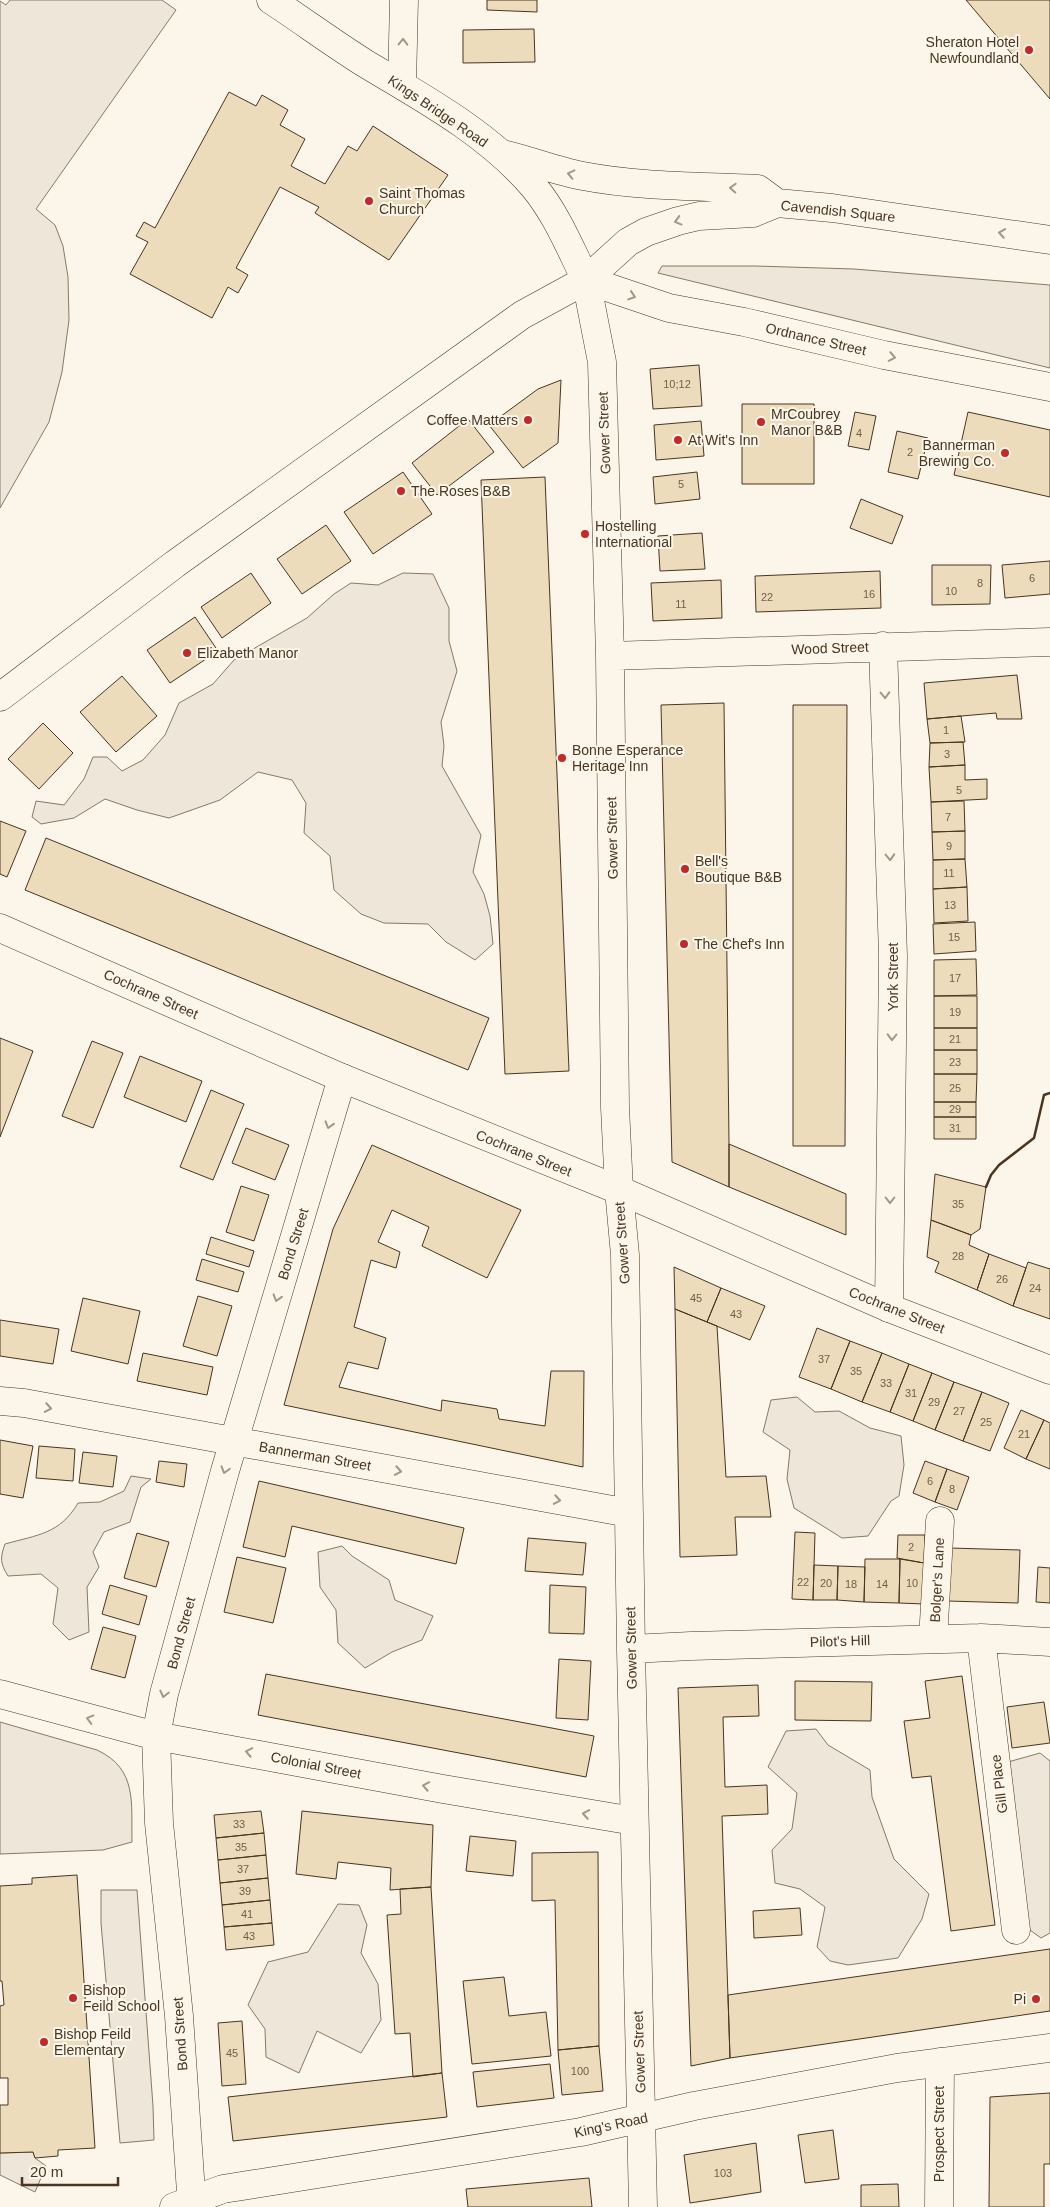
<svg xmlns="http://www.w3.org/2000/svg" width="1050" height="2207" font-family="Arial,sans-serif">
  <style>
    .green { fill: #ede6d9; stroke: #887966 }
    .building { fill: #ecdcbc; stroke: #4a3520 }
    .lines { fill: none; stroke-linecap: round; stroke-linejoin: round }
    .street-casing { stroke: #4a3520; stroke-width: 29 }
    .secondary-casing { stroke: #4a3520; stroke-width: 29 }
    .street { stroke: #fbf6e9; stroke-width: 28 }
    .secondary { stroke: #fbf6e9; stroke-width: 28 }
    .wall { stroke: #4a3520; stroke-width: 2.5 }
    .oneway { stroke: #a29684 }
    .poi-dot { fill: #c62828; stroke: #fbf6e9; stroke-width: 2 }
    .labels { text-anchor: middle; stroke-width: 4; stroke-linejoin: round; paint-order: stroke }
    .number-label { font-size: 11px; fill: #725f47 }
    .poi-label { font-size: 14px; fill: #4a3520; stroke: #fbf6e9; text-anchor: start }
    .street-label { font-size: 14px; fill: #4a3520; stroke: #fbf6e9 }
  </style>
  <rect width="100%" height="100%" fill="#fbf6e9"/>
  <path class="green" d="M10,0H162L176,10L36,209L55,225L63,246L68,277L69,320L62,372L49,422L0,508V1L6,5Z
    M662,266H755L854,269L1050,285V368L658,273Z
    M403,573L433,574L449,608V641L457,671L441,722L444,746L442,766L481,835L473,872L484,894L490,916L493,944L475,960L446,942L428,924L384,923L361,914L334,890L330,856L304,833L306,803L292,780L258,772L220,800L169,818L137,810L105,799L74,818L41,824L32,817L36,801L64,805L84,779L93,757H107L122,771L143,760L165,735L179,703L213,684L234,660L307,618L334,594L351,583L378,585Z
    M797,1397L815,1412L839,1411L870,1428L901,1436L904,1465L899,1496L891,1501L868,1536L842,1538L794,1508L787,1479L790,1450L763,1432L771,1400Z
    M131,1476L151,1479L141,1487L130,1522L104,1532L93,1552L99,1567L87,1587L89,1632L69,1640L53,1624L58,1588L41,1574L8,1576C0,1563 0,1558 5,1544C37,1535 60,1534 78,1503L100,1502L124,1491Z
    M342,1546L352,1556L389,1580L395,1600L433,1616L422,1640L392,1652L365,1668L338,1643L336,1610L320,1587L318,1552Z
    M0,1722L97,1750C138,1769 131,1804 132,1842L103,1850L0,1854Z
    M816,1729L828,1745L870,1770L872,1797L894,1859L929,1894L922,1919L898,1958L848,1965L830,1961L817,1947L825,1907L800,1889L775,1883L772,1850L792,1829L797,1793L768,1767L786,1731Z
    M1040,1753L1050,1761V1933L1041,1938L1027,1928L1008,1762Z
    M101,1890H137L153,2106L154,2140L120,2143L101,1923Z
    M338,1904L359,1905L367,1925L361,1953L378,1984L381,2020L361,2053L317,2031L299,2073L266,2057L265,2029L248,2005L268,1962L308,1952Z
    M33,2152L35,2158L46,2166L35,2192L0,2175V2153Z"/>
  <path class="building" d="M487,0H537V12L487,10Z
    M966,0H1050V99Z
    M534,29L535,62L463,63V30Z
    M229,92L256,106L262,95L288,110L280,125L305,139L291,166L325,184L348,146L357,151L373,126L448,175L389,260L315,213L319,207L280,187L236,268L248,275L238,293L228,287L212,318L130,274L148,242L136,236L144,222L155,228Z
    M699,365L702,406L653,409L650,369Z
    M561,380L558,443L523,468L489,425L538,389Z
    M742,404H814V484H742Z
    M855,412L876,416L869,450L848,446Z
    M968,412L1050,430V497L954,475Z
    M468,419L494,452L437,495L412,463Z
    M701,421L704,456L656,460L654,425Z
    M897,431L928,438L918,479L888,472Z
    M403,472L432,514L373,554L344,512Z
    M697,472L700,499L655,504L653,477Z
    M545,477L569,1071L505,1074L481,480Z
    M861,499L903,516L892,544L850,528Z
    M326,525L351,561L302,594L277,559Z
    M702,533L705,569L660,571L658,536Z
    M1050,561V594L1005,598L1002,565Z
    M932,565H991L990,604L932,605Z
    M880,571L881,608L756,612L755,576Z
    M251,573L271,603L222,638L201,607Z
    M721,580L722,618L653,621L651,583Z
    M195,617L218,651L170,683L147,650Z
    M1017,675L1022,719H997L996,713L927,719L924,683Z
    M122,676L157,716L116,752L80,712Z
    M724,703L729,1144V1187L672,1162L661,705Z
    M793,705H847L845,1146H793Z
    M961,716L965,742L930,743L927,719Z
    M43,723L73,753L39,789L8,759Z
    M963,742L965,765L929,767L930,743Z
    M965,765V780L987,779V799L931,802L929,767Z
    M964,801L965,831L932,832L931,802Z
    M0,821L26,831L7,877L0,874Z
    M965,831V859L933,860L932,832Z
    M46,838L489,1018L468,1070L25,890Z
    M965,859L967,887L933,889V860Z
    M967,887L968,921L934,923L933,889Z
    M975,922L976,951L934,954L933,924Z
    M976,959L977,995L934,996V960Z
    M934,996H977V1028H934Z
    M934,1028H977V1050H934Z
    M0,1038L33,1051L0,1137Z
    M92,1041L123,1053L93,1128L62,1116Z
    M934,1050H977V1074H934Z
    M140,1056L202,1081L186,1122L124,1097Z
    M934,1074H977L976,1102H934Z
    M211,1090L244,1104L213,1180L180,1167Z
    M934,1102H976V1117H934Z
    M934,1117H976V1139H934Z
    M246,1128L289,1145L275,1180L232,1163Z
    M729,1144L846,1194V1235L729,1187Z
    M372,1145L521,1210L487,1278L422,1246L429,1227L392,1210L378,1242L400,1252L396,1268L371,1260L354,1327L386,1338L378,1369L348,1362L339,1387L441,1411L442,1400L497,1409L499,1419L545,1426L551,1371H584L583,1467L284,1405L333,1229Z
    M935,1174L986,1187L980,1229L971,1235L931,1220Z
    M241,1186L269,1195L254,1241L226,1232Z
    M931,1220L971,1235L969,1245L989,1254L977,1290L935,1272L939,1262L927,1257Z
    M211,1237L254,1251L249,1267L206,1254Z
    M989,1254L1026,1268L1013,1306L977,1290Z
    M202,1259L244,1272L238,1292L196,1280Z
    M1028,1262L1050,1269V1319L1013,1306Z
    M674,1267L721,1288L707,1322L675,1309Z
    M721,1288L765,1306L750,1340L707,1322Z
    M198,1296L232,1306L217,1356L183,1346Z
    M83,1298L140,1311L128,1364L71,1351Z
    M675,1309L717,1326L726,1477L766,1476L771,1517H735L737,1555L680,1557Z
    M0,1320L59,1329L53,1364L0,1356Z
    M817,1328L850,1341L831,1389L799,1377Z
    M850,1341L882,1353L862,1402L831,1389Z
    M143,1353L213,1367L207,1395L137,1381Z
    M882,1353L909,1364L890,1412L862,1402Z
    M909,1364L932,1373L913,1421L890,1412Z
    M932,1373L954,1382L935,1430L913,1421Z
    M954,1382L982,1392L963,1441L935,1430Z
    M982,1392L1009,1403L990,1451L963,1441Z
    M1021,1410L1044,1420L1026,1459L1004,1448Z
    M1044,1420L1050,1423V1469L1026,1459Z
    M0,1440L33,1446L23,1498L0,1494Z
    M39,1446L75,1449L73,1481L36,1478Z
    M83,1452L117,1456L113,1487L79,1483Z
    M159,1461L187,1464L184,1487L156,1482Z
    M925,1461L947,1469L935,1502L913,1493Z
    M947,1469L969,1477L957,1510L935,1502Z
    M259,1481L464,1528L456,1564L292,1526L285,1557L243,1547Z
    M795,1532L815,1533L813,1600L792,1599Z
    M137,1533L169,1542L156,1587L124,1578Z
    M898,1535H925L924,1563L897,1558Z
    M528,1538L586,1543L583,1575L525,1571Z
    M949,1548L1020,1550L1018,1603L947,1601Z
    M237,1557L286,1568L273,1623L224,1612Z
    M865,1559H900L899,1603L864,1602Z
    M900,1559L924,1563V1604L899,1603Z
    M814,1565L838,1566L837,1600H813Z
    M838,1566L865,1567L864,1602L837,1600Z
    M1038,1567L1050,1568V1603L1036,1602Z
    M110,1585L147,1596L139,1625L102,1614Z
    M550,1585L586,1587L584,1634L549,1633Z
    M103,1627L136,1636L125,1678L91,1669Z
    M559,1659L591,1661L588,1720L556,1718Z
    M266,1674L594,1736L586,1777L258,1715Z
    M962,1676L995,1925L951,1931L931,1776L912,1778L904,1721L930,1718L925,1681Z
    M795,1681L872,1682L871,1721L795,1720Z
    M758,1685L759,1716L723,1717L725,1787L767,1785L768,1814L722,1816L730,2058L691,2066L678,1688Z
    M1044,1702L1050,1743L1012,1748L1007,1707Z
    M261,1811L264,1833L216,1838L214,1815Z
    M302,1811L433,1825L431,1887L390,1890L391,1868L338,1862L336,1879L296,1874Z
    M264,1833L266,1855L218,1860L216,1838Z
    M470,1836L516,1841L513,1876L466,1871Z
    M598,1852L599,2046L558,2050L555,1900L532,1901V1853Z
    M266,1855L268,1878L220,1883L218,1860Z
    M77,1875L95,2148L58,2150V2156L35,2158L33,2152L0,2153V2105H8V2078H0V2006L4,2005L2,1981H0V1886L32,1884V1878Z
    M268,1878L270,1900L222,1905L220,1883Z
    M431,1887L442,2073L413,2077L410,2033L395,2034L387,1915L401,1914L400,1889Z
    M270,1900L272,1923L224,1927L222,1905Z
    M800,1908L802,1935L754,1938L753,1911Z
    M272,1923L274,1945L226,1950L224,1927Z
    M1050,1949V2011L730,2058L728,1995Z
    M504,1977L509,2016L546,2012L551,2056L472,2064L463,1981Z
    M242,2021L246,2084L222,2086L218,2023Z
    M599,2046L603,2091L562,2095L558,2050Z
    M550,2064L554,2098L477,2107L473,2072Z
    M442,2073L447,2117L233,2141L228,2097Z
    M1050,2093V2164H1044V2207H989L990,2097Z
    M833,2130L839,2179L805,2183L798,2135Z
    M756,2143L761,2192L690,2203L684,2155Z
    M589,2178L592,2207H468L466,2189Z
    M898,2184L899,2207H861V2185Z"/>
  <g class="lines">
    <g class="street-casing">
      <path id="street" d="M402,84L404,0
        M586,280L602,362L610,656L615,1107L619,1190L625,1255L631,1649L643,2207
        M883,646L893,956L889,1308
        M610,656L1050,642
        M0,1401L24,1403L629,1513
        M981,1638L1016,1930
        M933,1639L940,1521
        M631,1649L691,1646L981,1638L1050,1642
        M0,1694L156,1736L443,1789L634,1821
        M174,2207L223,2189L581,2132L694,2106L897,2068L1050,2048
        M192,2207L179,2016L159,1823L156,1736L164,1694L225,1471L342,1078
        M939,2207L940,2062"/>
    </g>
    <g class="secondary-casing">
      <path id="secondary" d="M271,0C303,21 334,44 366,64C425,99 489,134 534,187C557,215 570,248 586,280
        M502,154C530,160 555,171 583,176C640,187 700,186 758,189L777,203
        M586,280L669,308L744,322L884,355L1050,387
        M0,697L175,564L522,315L586,280L628,242L646,232L678,221L699,216L753,213L777,203L832,208L1050,240
        M0,928L342,1078L619,1190L889,1308L1050,1370"/>
    </g>
    <use href="#street" class="street"/>
    <use href="#secondary" class="secondary"/>
    <path class="wall" d="M986,1187L991,1175L999,1165L1034,1138L1044,1095L1050,1093"/>
  </g>
  <defs><path id="oneway-chevron" d="M-2-3.5L2.5 0L-2 3.5" fill="none" stroke-width="1.6" stroke-linecap="round" stroke-linejoin="round" transform="scale(1.25)"/></defs>
  <g class="oneway">
    <use href="#oneway-chevron" transform="translate(403 42) rotate(-89)"/>
    <use href="#oneway-chevron" transform="translate(571 174) rotate(-167)"/>
    <use href="#oneway-chevron" transform="translate(733 188) rotate(-177)"/>
    <use href="#oneway-chevron" transform="translate(678 221) rotate(165)"/>
    <use href="#oneway-chevron" transform="translate(1002 233) rotate(-171)"/>
    <use href="#oneway-chevron" transform="translate(632 296) rotate(18)"/>
    <use href="#oneway-chevron" transform="translate(892 357) rotate(11)"/>
    <use href="#oneway-chevron" transform="translate(885 695) rotate(88)"/>
    <use href="#oneway-chevron" transform="translate(890 857) rotate(88)"/>
    <use href="#oneway-chevron" transform="translate(892 1037) rotate(91)"/>
    <use href="#oneway-chevron" transform="translate(329 1125) rotate(107)"/>
    <use href="#oneway-chevron" transform="translate(890 1200) rotate(90)"/>
    <use href="#oneway-chevron" transform="translate(277 1298) rotate(107)"/>
    <use href="#oneway-chevron" transform="translate(48 1408) rotate(10)"/>
    <use href="#oneway-chevron" transform="translate(225 1470) rotate(106)"/>
    <use href="#oneway-chevron" transform="translate(398 1471) rotate(10)"/>
    <use href="#oneway-chevron" transform="translate(557 1500) rotate(10)"/>
    <use href="#oneway-chevron" transform="translate(164 1694) rotate(103)"/>
    <use href="#oneway-chevron" transform="translate(90 1719) rotate(-165)"/>
    <use href="#oneway-chevron" transform="translate(249 1752) rotate(-169)"/>
    <use href="#oneway-chevron" transform="translate(426 1786) rotate(-169)"/>
    <use href="#oneway-chevron" transform="translate(586 1814) rotate(-170)"/>
  </g>
  <g class="poi-dot">
    <circle cx="1029" cy="50" r="5"/>
    <circle cx="369" cy="201" r="5"/>
    <circle cx="528" cy="420" r="5"/>
    <circle cx="761" cy="422" r="5"/>
    <circle cx="678" cy="440" r="5"/>
    <circle cx="1005" cy="453" r="5"/>
    <circle cx="401" cy="491" r="5"/>
    <circle cx="585" cy="534" r="5"/>
    <circle cx="187" cy="653" r="5"/>
    <circle cx="562" cy="758" r="5"/>
    <circle cx="685" cy="869" r="5"/>
    <circle cx="684" cy="944" r="5"/>
    <circle cx="73" cy="1998" r="5"/>
    <circle cx="1036" cy="1999" r="5"/>
    <circle cx="44" cy="2042" r="5"/>
  </g>
  <g class="labels">
    <g class="number-label">
      <text x="677" y="388">10;12</text>
      <text x="859" y="437">4</text>
      <text x="910" y="456">2</text>
      <text x="681" y="488">5</text>
      <text x="1032" y="582">6</text>
      <text x="980" y="587">8</text>
      <text x="951" y="595">10</text>
      <text x="869" y="598">16</text>
      <text x="767" y="601">22</text>
      <text x="681" y="608">11</text>
      <text x="946" y="734">1</text>
      <text x="947" y="758">3</text>
      <text x="959" y="794">5</text>
      <text x="948" y="821">7</text>
      <text x="949" y="850">9</text>
      <text x="949" y="877">11</text>
      <text x="950" y="909">13</text>
      <text x="954" y="941">15</text>
      <text x="955" y="982">17</text>
      <text x="955" y="1016">19</text>
      <text x="955" y="1043">21</text>
      <text x="955" y="1066">23</text>
      <text x="955" y="1092">25</text>
      <text x="955" y="1113">29</text>
      <text x="955" y="1132">31</text>
      <text x="958" y="1208">35</text>
      <text x="958" y="1260">28</text>
      <text x="1002" y="1283">26</text>
      <text x="1035" y="1292">24</text>
      <text x="696" y="1302">45</text>
      <text x="736" y="1318">43</text>
      <text x="824" y="1363">37</text>
      <text x="856" y="1375">35</text>
      <text x="886" y="1387">33</text>
      <text x="911" y="1397">31</text>
      <text x="934" y="1406">29</text>
      <text x="959" y="1415">27</text>
      <text x="986" y="1426">25</text>
      <text x="1024" y="1438">21</text>
      <text x="930" y="1485">6</text>
      <text x="952" y="1493">8</text>
      <text x="911" y="1551">2</text>
      <text x="803" y="1586">22</text>
      <text x="826" y="1587">20</text>
      <text x="912" y="1587">10</text>
      <text x="851" y="1588">18</text>
      <text x="882" y="1588">14</text>
      <text x="239" y="1828">33</text>
      <text x="241" y="1851">35</text>
      <text x="243" y="1873">37</text>
      <text x="245" y="1895">39</text>
      <text x="247" y="1918">41</text>
      <text x="249" y="1940">43</text>
      <text x="232" y="2057">45</text>
      <text x="580" y="2075">100</text>
      <text x="723" y="2177">103</text>
    </g>
    <g class="poi-label">
      <text x="1019" y="47" text-anchor="end">Sheraton Hotel<tspan x="1019" dy="16">Newfoundland</tspan></text>
      <text x="379" y="198">Saint Thomas<tspan x="379" dy="16">Church</tspan></text>
      <text x="771" y="419">MrCoubrey<tspan x="771" dy="16">Manor B&amp;B</tspan></text>
      <text x="518" y="425" text-anchor="end">Coffee Matters</text>
      <text x="688" y="445">At Wit's Inn</text>
      <text x="995" y="450" text-anchor="end">Bannerman<tspan x="995" dy="16">Brewing Co.</tspan></text>
      <text x="411" y="496">The Roses B&amp;B</text>
      <text x="595" y="531">Hostelling<tspan x="595" dy="16">International</tspan></text>
      <text x="197" y="658">Elizabeth Manor</text>
      <text x="572" y="755">Bonne Esperance<tspan x="572" dy="16">Heritage Inn</tspan></text>
      <text x="695" y="866">Bell's<tspan x="695" dy="16">Boutique B&amp;B</tspan></text>
      <text x="694" y="949">The Chef's Inn</text>
      <text x="83" y="1995">Bishop<tspan x="83" dy="16">Feild School</tspan></text>
      <text x="1026" y="2004" text-anchor="end">Pi</text>
      <text x="54" y="2039">Bishop Feild<tspan x="54" dy="16">Elementary</tspan></text>
    </g>
    <g class="street-label">
      <text transform="translate(438 111) rotate(34)" y="5">Kings Bridge Road</text>
      <text transform="translate(838 211) rotate(6)" y="5">Cavendish Square</text>
      <text transform="translate(816 339) rotate(13)" y="5">Ordnance Street</text>
      <text transform="translate(604 433) rotate(-92)" y="5">Gower Street</text>
      <text transform="translate(830 648) rotate(-2)" y="5">Wood Street</text>
      <text transform="translate(612 838) rotate(-91)" y="5">Gower Street</text>
      <text transform="translate(893 977) rotate(-90)" y="5">York Street</text>
      <text transform="translate(151 994) rotate(24)" y="5">Cochrane Street</text>
      <text transform="translate(524 1153) rotate(22)" y="5">Cochrane Street</text>
      <text transform="translate(622 1243) rotate(-94)" y="5">Gower Street</text>
      <text transform="translate(293 1244) rotate(-73)" y="5">Bond Street</text>
      <text transform="translate(897 1310) rotate(22)" y="5">Cochrane Street</text>
      <text transform="translate(315 1456) rotate(10)" y="5">Bannerman Street</text>
      <text transform="translate(937 1580) rotate(-87)" y="5">Bolger's Lane</text>
      <text transform="translate(181 1633) rotate(-75)" y="5">Bond Street</text>
      <text transform="translate(840 1641) rotate(-2)" y="5">Pilot's Hill</text>
      <text transform="translate(631 1648) rotate(-91)" y="5">Gower Street</text>
      <text transform="translate(316 1765) rotate(11)" y="5">Colonial Street</text>
      <text transform="translate(999 1784) rotate(-97)" y="5">Gill Place</text>
      <text transform="translate(180 2034) rotate(-94)" y="5">Bond Street</text>
      <text transform="translate(639 2052) rotate(-92)" y="5">Gower Street</text>
      <text transform="translate(611 2125) rotate(-12)" y="5">King's Road</text>
      <text transform="translate(939 2134) rotate(-90)" y="5">Prospect Street</text>
    </g>
  </g>
  <path d="M22 2177v8h96v-8" fill="none" stroke="#4a3520" stroke-width="2.5"/>
  <text x="30" y="2177" font-size="15" fill="#4a3520" stroke="#fbf6e9" stroke-width="4" paint-order="stroke">20 m</text>
</svg>
